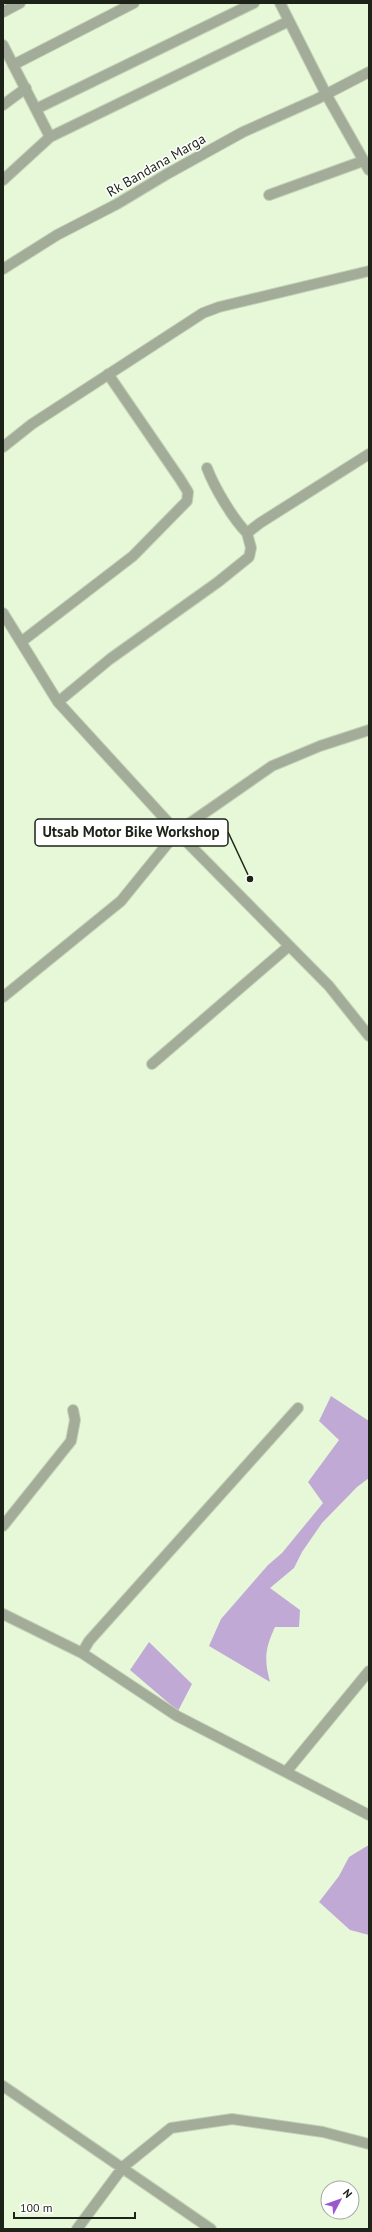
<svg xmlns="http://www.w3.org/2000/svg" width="372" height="2232" font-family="'PT Sans',sans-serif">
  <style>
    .forest { fill: #c0aad5 }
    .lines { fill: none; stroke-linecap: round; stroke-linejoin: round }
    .minor-casing { stroke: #c3d2b6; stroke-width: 12 }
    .minor { stroke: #a2ac99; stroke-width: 10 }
    .labels { text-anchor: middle; stroke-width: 3; stroke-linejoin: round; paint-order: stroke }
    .street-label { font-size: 14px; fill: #1d2318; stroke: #fff }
    .leader { fill: none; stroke: #1d2318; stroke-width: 1.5 }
    .callout-dot { fill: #1d2318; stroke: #fff; stroke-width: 1.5 }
    .callout { fill: #fff; stroke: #1d2318; stroke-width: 1.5 }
    .callout-label { font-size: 15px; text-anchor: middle; font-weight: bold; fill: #1d2318 }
  </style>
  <rect width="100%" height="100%" fill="#e7f8d9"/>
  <path class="forest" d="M331,1396L369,1421V1478L357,1487L322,1523L302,1552L294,1568L270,1588L300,1610L299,1627H275C265,1649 264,1659 270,1682L209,1646L221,1619L268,1565L282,1553L323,1503L308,1482L339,1440L319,1421Z
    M149,1642L192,1684L178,1711L130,1670Z
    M367,1846H369V1935L350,1930L319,1902L339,1876L349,1857Z"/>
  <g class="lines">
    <g class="minor-casing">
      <path id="minor" d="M280,3L326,94L369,170
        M3,12L20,3
        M3,45L50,137L3,180
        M13,65L134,3
        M3,105L26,88
        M36,109L254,3
        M50,137L289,21
        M269,195L363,161
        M3,269L57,235L117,204L167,174L243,132L317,99L369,72
        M3,447L32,424L203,313L219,307L369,271
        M207,468C214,487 233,519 247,533
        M3,613L58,702L177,832L329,986L369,1036
        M21,642L133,556L187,501L188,492L180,479L108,374
        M58,702L110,659L218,582L249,557L251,548L247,533L260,523L369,454
        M3,997L121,901L177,832L272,766L320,746L369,730
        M152,1064L289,946
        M3,1526L71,1441L75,1420L73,1410
        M3,1614L82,1653L177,1716L369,1815
        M82,1653L89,1641L298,1408
        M286,1772L369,1671
        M3,2086L211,2229
        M77,2229L123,2167L171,2128L232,2119L323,2132L369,2144"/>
    </g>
    <use href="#minor" class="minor"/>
  </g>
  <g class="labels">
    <g class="street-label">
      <text transform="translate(156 165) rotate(-30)" y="5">Rk Bandana Marga</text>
    </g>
  </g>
  <path class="leader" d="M250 879L228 832"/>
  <circle class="callout-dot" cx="250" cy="879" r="4"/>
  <rect class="callout" x="35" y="819" width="193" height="27" rx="4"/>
  <g class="callout-label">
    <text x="131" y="837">Utsab Motor Bike Workshop</text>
  </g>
  <rect width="372" height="2232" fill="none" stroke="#1d2318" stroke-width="8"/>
  <g transform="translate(340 2200) rotate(49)"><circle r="19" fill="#ffffff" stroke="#a5a7a3"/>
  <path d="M0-3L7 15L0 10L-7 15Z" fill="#9b57cc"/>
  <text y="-6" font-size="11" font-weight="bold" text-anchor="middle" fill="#1d2318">N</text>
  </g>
  <path d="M14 2212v6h121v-6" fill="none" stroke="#1d2318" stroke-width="2"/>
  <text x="20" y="2212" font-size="12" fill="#1d2318" stroke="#ffffff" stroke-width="3" paint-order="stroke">100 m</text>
</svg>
